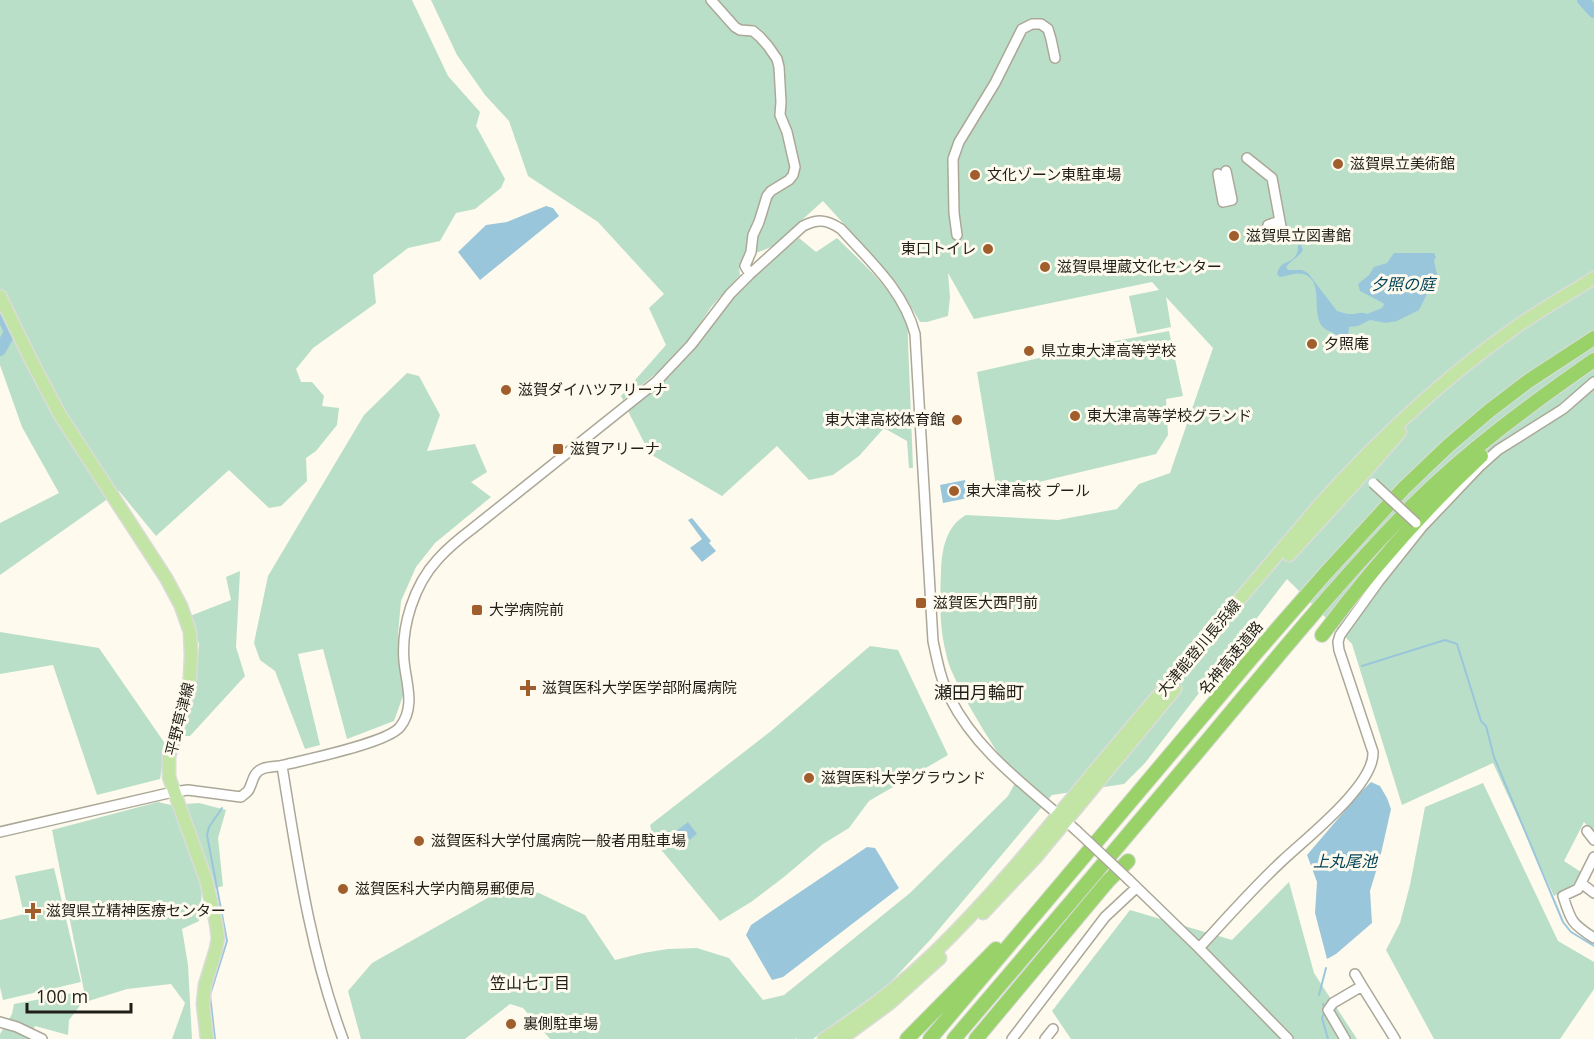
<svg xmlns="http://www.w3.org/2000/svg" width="1594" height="1039" font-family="'Open Sans','Noto Sans JP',sans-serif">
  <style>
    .green { fill: #badfc8 }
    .water { fill: #9ac6db }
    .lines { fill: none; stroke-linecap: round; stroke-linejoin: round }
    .stream { stroke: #9ac6db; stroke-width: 2 }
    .river { stroke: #9ac6db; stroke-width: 12 }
    .minor-casing { stroke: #aca898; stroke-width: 12 }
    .major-casing { stroke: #dbdbda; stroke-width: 15 }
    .highway-casing { stroke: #dbdbda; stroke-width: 16 }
    .minor { stroke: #fff; stroke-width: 9 }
    .major { stroke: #c2e4a4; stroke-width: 12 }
    .highway { stroke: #99d268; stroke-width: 14 }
    .minor-bridge-casing { stroke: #aca898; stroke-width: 12; stroke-linecap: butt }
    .minor-bridge { stroke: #fff; stroke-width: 9 }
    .poi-dot { fill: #a15e2d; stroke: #fefaed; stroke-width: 2 }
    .labels { text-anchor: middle; stroke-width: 6; stroke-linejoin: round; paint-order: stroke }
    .poi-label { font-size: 15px; fill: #201e18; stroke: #fefaed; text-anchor: start }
    .street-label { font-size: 15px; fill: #201e18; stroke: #fefaed }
    .water-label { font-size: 16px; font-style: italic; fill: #034459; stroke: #fefaed }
    .neighbourhood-label { font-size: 16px; fill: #201e18; stroke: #fefaed }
    .quarter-label { font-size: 18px; fill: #201e18; stroke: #fefaed }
  </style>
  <rect width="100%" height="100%" fill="#fefaed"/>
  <path class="green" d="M0,0H412L448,76L480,112L476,126L505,179L501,188L475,209L456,213L440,241L408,248L373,275L376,303L313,348L296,369L301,382H312L324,396L322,406L339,408L337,425L316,451L306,458L307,481L281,506L269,508L229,470L156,536L119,491L0,575V523L59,493L22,427L0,365Z
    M431,0H1594V834L1584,822L1564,861L1581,872L1572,887L1554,896L1493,763L1402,805L1352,644L1287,579L1145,763L1124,784L1052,795L930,940L888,985L813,1039H797L796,1038L795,1039H550L523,1008L510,1004L465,1039H361L348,991L372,963L507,887L539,893L585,915L615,960L643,953L668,949L697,948L729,958L763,1000L784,995L910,893L1008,796L1016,781C996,750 976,720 959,687C954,676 948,665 946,653C939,625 940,599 941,571C942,549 946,526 966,515L1058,520L1117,509L1139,484L1170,473L1213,348L1166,297L1171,327L1137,334L1129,296L1159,290L1152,282L974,319L948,273L950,297L948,316L927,322H920C895,277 858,240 823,201L773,246L759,252H747L739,268L740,275L711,307L687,343L658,372L623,400L621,396L666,345L649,308L664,294L598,222L528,176L509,121L485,95L457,55Z
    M799,238L816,252L837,238C860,261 895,291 906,322C908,328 908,335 908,341L913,468H909L907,441L884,428L859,456L833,475L809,480L777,446L722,496L650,454L628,411L658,386L690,353L727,303L756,274Z
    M1169,331L1183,396L1166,399L1168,435L1156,454L997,492L977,372L1088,347L1091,355L1106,349L1105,343Z
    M407,373L419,376L440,415L427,451L475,444L487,472L471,482L491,497L435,543L416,567L401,601L398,634L404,693L394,721L347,739L323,649L298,654L320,745L305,749L275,671L260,660L254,643L268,576L364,415Z
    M240,571L236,647L245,676L190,736H181L196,679L199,644L190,616L231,600L226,577Z
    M0,632L99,648L166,745L160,779L97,795L53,665L0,674Z
    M870,646L898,650L948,755L869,801L849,828L823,844L784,877L751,902L720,921L654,841L650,825L771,731Z
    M1483,783L1558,941L1594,962V989L1560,1039H1434L1386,950L1400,923L1410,885L1425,807Z
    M158,802L171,805L199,803L226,810L218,838L223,886L202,892L199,921L182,929L188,965L192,1039H172L185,1003L171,984L127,989L82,1003L69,1020L68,1035L35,1026L28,1039H0V1034L12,1014L14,1004L84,991L52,830Z
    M54,868L81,982L3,1000L0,987V920L24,914L15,876Z
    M1289,882L1314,973L1357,1039H1071L1052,1011L1130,910L1232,940Z"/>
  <path class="water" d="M546,206L553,208L559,216L480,280L458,252L486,225L507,222Z
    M1298,245H1301L1303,250C1299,257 1291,260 1286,267L1288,270H1302L1308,273L1337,311C1341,312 1346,314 1350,314C1357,314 1360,311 1367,314L1382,308L1384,305L1383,303L1360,291L1358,284L1369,275L1374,267L1387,263L1394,253H1434L1436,257L1434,261L1437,274L1419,310L1397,321L1386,323L1370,320L1358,326L1349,327L1348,338L1334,334L1332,332C1304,325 1329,281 1303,274C1295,272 1287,276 1280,277L1277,274C1281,259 1290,265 1296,255C1298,252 1298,249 1298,245Z
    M965,480L968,498L943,503L940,485Z
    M692,518L711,541L709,543L716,551L702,562L690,548L702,539L688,520Z
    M1371,782L1380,786L1387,798L1391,809L1380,858L1370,891L1372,923L1336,954L1327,959L1315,913L1317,882L1307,855L1360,793Z
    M688,822L697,834L677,850L667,838Z
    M867,847L875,848C884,861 890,875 899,888L783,977L772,980L746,935L751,925Z"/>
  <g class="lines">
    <path class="stream" d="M1362,666L1445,640L1457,644L1481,721L1486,726L1494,757L1563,922L1571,932L1594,946
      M1319,995L1326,968
      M1323,1004V1005
      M1324,1013L1322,1018L1328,1039
      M215,1039L210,995L227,941L207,835L209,827L222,808"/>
    <path class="river" d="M1583,0L1594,12
      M0,310L10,332L0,350"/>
    <g class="minor-casing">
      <path id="minor" d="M711,0L735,27L740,30L753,31L760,37L768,46L777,59L779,67L781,102L780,115L787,132L795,167L793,175L789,180L771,191L767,196L759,222L753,235L751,252L745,266L750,274
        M1247,158L1272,178L1282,232
        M1218,174L1223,202L1232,200L1226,171
        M1268,225L1280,221
        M957,235L954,213L953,159L959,142L995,83L1022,29L1032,24H1041L1048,29L1051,39L1055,58
        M282,766C297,858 310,951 343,1039
        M1587,831L1594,840
        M0,832L173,792L188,790L241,797C241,797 247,792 248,791C253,784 252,773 262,769C268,766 277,767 284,765C308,759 387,743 400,727C416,707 406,683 404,661C401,626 414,585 438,559C448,548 460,538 472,529L656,382L691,345L730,294L750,274L803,226C818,219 826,219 841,229C870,261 904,291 915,334L933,641C937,660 941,681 950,698C978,754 1032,790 1077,831
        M1594,857L1578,889L1563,896C1571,921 1571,923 1594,938
        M1128,879L1199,948L1288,1039
        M1581,883L1594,893
        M1199,948C1226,919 1253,888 1282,861C1305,839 1375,785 1373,752L1339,650L1338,642L1340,635L1379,581L1422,527L1479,467L1498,450L1563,409L1594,382
        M1355,974L1362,986
        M0,1022L17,1027L42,1039
        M1012,1039L1105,917L1136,888
        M1045,1039L1053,1029
        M1345,1039L1328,1010L1333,1003L1362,986L1395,1039"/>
    </g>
    <g class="major-casing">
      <path id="major" d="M0,296L31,360L60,415L166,578L181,606L190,632L191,655L190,677L187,697L169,756V777L206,880L216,923L218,938L216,949L205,985L203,1004L207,1039
        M1289,555L1365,472L1400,432
        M983,913L1037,856L1175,689
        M824,1039C863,1014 901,985 934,953C995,894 1048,827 1102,762C1175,676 1248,590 1321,503C1379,439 1441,380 1512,330C1538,311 1567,295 1594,278
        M841,1039L890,1003L940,958"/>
    </g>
    <g class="highway-casing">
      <path id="highway" d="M1322,635C1370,571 1422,511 1481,456
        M907,1039L996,949
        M930,1039L1255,654L1325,574L1404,488L1448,446L1489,411L1527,382L1594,338
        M954,1039C1037,942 1119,846 1201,748C1270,666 1338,581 1414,504C1468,450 1531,404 1594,360
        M976,1039L1108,881L1128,861"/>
    </g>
    <use href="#minor" class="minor"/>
    <use href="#major" class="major"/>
    <use href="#highway" class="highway"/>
    <g class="minor-bridge-casing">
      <path id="minor-bridge" d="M1373,483L1416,523
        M1077,831L1128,879"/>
    </g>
    <use href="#minor-bridge" class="minor-bridge"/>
  </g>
  <g class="poi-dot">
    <circle cx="1338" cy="164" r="6"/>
    <circle cx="975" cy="175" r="6"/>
    <circle cx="1234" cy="236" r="6"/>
    <circle cx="988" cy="249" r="6"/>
    <circle cx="1045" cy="267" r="6"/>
    <circle cx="1312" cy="344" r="6"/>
    <circle cx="1029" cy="351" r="6"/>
    <circle cx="506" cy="390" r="6"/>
    <circle cx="1075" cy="416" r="6"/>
    <circle cx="957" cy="420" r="6"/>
    <rect x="552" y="443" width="12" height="12" rx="3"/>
    <circle cx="954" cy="491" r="6"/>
    <rect x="915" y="597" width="12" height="12" rx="3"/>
    <rect x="471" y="604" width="12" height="12" rx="3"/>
    <path d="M525 679h6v6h6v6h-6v6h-6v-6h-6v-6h6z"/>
    <circle cx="809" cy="778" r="6"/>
    <circle cx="419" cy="841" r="6"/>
    <circle cx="343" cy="889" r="6"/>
    <path d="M30 902h6v6h6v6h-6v6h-6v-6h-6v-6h6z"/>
    <circle cx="511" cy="1024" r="6"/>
  </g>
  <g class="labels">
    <g class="poi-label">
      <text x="1350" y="169">滋賀県立美術館</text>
      <text x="987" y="180">文化ゾーン東駐車場</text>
      <text x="1246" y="241">滋賀県立図書館</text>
      <text x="976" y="254" text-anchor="end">東口トイレ</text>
      <text x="1057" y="272">滋賀県埋蔵文化センター</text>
      <text x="1324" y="349">夕照庵</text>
      <text x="1041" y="356">県立東大津高等学校</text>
      <text x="518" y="395">滋賀ダイハツアリーナ</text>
      <text x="1087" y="421">東大津高等学校グランド</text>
      <text x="945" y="425" text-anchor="end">東大津高校体育館</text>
      <text x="570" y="454">滋賀アリーナ</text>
      <text x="966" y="496">東大津高校 プール</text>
      <text x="933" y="608">滋賀医大西門前</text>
      <text x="489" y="615">大学病院前</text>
      <text x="542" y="693">滋賀医科大学医学部附属病院</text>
      <text x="821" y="783">滋賀医科大学グラウンド</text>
      <text x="431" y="846">滋賀医科大学付属病院一般者用駐車場</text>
      <text x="355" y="894">滋賀医科大学内簡易郵便局</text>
      <text x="46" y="916">滋賀県立精神医療センター</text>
      <text x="523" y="1029">裏側駐車場</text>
    </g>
    <g class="street-label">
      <text transform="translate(1199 648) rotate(-50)" y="5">大津能登川長浜線</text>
      <text transform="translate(1231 658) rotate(-50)" y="5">名神高速道路</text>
      <text transform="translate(180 719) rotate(-76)" y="5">平野草津線</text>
    </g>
    <g class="water-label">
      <text x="1403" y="290">夕照の庭</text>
      <text x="1345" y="867">上丸尾池</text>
    </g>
    <g class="neighbourhood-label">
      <text x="530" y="989">笠山七丁目</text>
    </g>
    <g class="quarter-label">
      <text x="979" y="699">瀬田月輪町</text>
    </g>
  </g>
  <path d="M27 1003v9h104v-9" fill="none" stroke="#201e18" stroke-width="3"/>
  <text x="36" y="1003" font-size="18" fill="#201e18" stroke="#fefaed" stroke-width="4.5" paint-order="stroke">100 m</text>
</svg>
